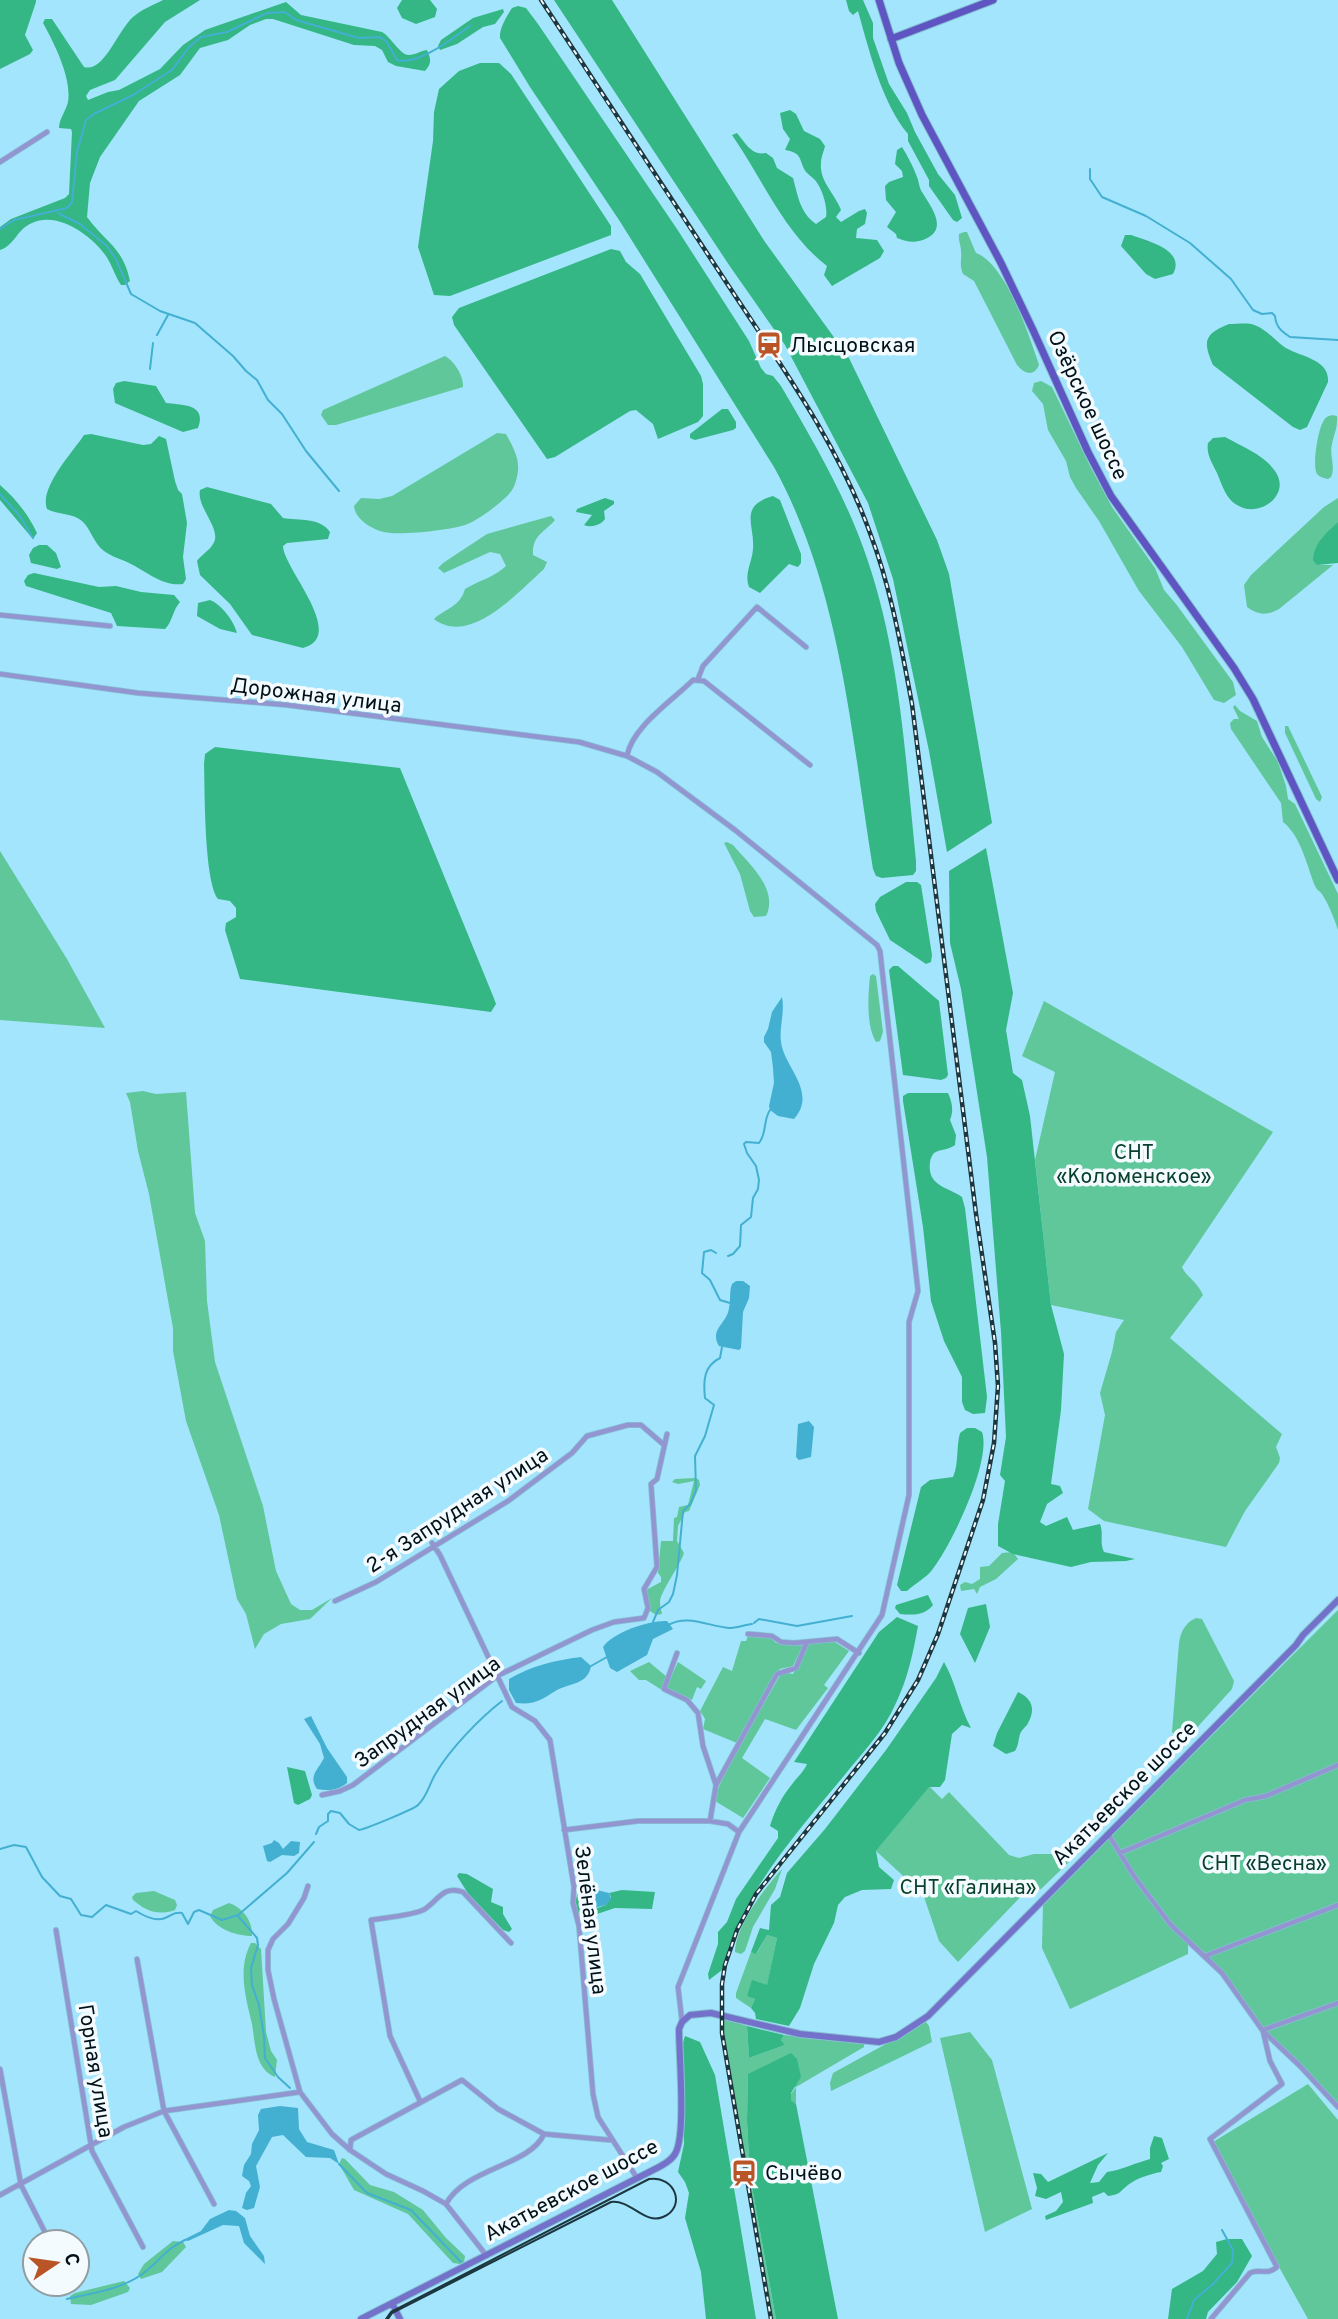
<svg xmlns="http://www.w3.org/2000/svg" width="1338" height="2319" font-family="Overpass,sans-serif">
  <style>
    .green { fill: #5fc799 }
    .forest { fill: #34b784 }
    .water { fill: #43afd1 }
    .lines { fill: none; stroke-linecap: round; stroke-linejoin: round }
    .stream { stroke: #43afd1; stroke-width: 2 }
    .street-casing { stroke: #86bfd3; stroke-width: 6 }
    .secondary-casing { stroke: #86bfd3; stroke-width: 8 }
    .primary-casing { stroke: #86bfd3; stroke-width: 9 }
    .street { stroke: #9395d1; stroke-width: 4.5 }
    .secondary { stroke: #7371ca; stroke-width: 6 }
    .primary { stroke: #5e55c3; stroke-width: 7 }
    .tram { stroke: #1d3741; stroke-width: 2 }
    .rail-casing { stroke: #1d3741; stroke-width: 4.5 }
    .rail { stroke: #f4fbfe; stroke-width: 2; stroke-dasharray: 5; stroke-linecap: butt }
    .labels { text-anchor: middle; stroke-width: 7; stroke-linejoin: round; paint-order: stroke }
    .poi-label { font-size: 21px; fill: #001119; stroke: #f4fbfe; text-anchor: start }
    .street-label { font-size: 21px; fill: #001119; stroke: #f4fbfe }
    .park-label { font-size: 21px; fill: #09402b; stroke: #f4fbfe }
  </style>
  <rect width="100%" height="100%" fill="#a3e5fc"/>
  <path class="green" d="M964,232H967L976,253C1006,264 1029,335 1039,365C1033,378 1024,373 1017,365L974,281L963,274C959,264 962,261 961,251C961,245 958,241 959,234Z
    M445,356C454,361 464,376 463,387L336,425H328L321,415L323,410Z
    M1041,381L1052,387L1091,468L1112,507L1155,568L1164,590L1176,604L1233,682L1236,695L1224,703L1214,700L1182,647L1139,591L1099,521L1076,488L1070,477L1066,461L1048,430L1043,404L1032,391L1034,383Z
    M1332,415L1337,416C1338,427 1334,434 1332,444C1329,456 1336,466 1331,477L1328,479C1323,478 1320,477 1317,474C1312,466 1318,430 1323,422C1326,416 1327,417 1332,415Z
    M497,433L506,434C512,445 519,457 518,469C518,475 515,486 512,490C506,500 476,522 465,525C449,530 400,536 384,532C371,529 355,519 354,506L361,498L379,499L392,496Z
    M1338,498V522L1321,539L1317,565H1333L1279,609C1267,616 1258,615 1247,607L1244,585L1251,575L1324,507Z
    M551,516L555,520C544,533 532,535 533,555L547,562L544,569C519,591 470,647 434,619C446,608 460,607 465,589C478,581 495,577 506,566L500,554L490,552L444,573L438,568L443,563L487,534Z
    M1235,705L1240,711L1257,721L1262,737L1278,762L1286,786L1288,799L1295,804L1338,894V930C1334,918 1329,905 1322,894C1318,889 1318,892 1315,886C1307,866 1301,836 1283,822L1281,803L1231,729L1230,723L1234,719H1239L1233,707Z
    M1285,726H1288L1322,797L1320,802L1316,799L1285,733Z
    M727,842L733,845C749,864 779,889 766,916L754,917L750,911L740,874L724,843Z
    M0,851L67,959L105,1028L0,1020Z
    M873,974L876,976L883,1032L880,1041L876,1042C866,1025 868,996 870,976Z
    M1044,1001L1273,1132L1182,1267C1186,1277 1197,1281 1203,1295L1170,1338L1282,1434L1276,1447L1280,1458L1279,1463L1245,1511L1226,1547L1104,1521L1088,1509L1105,1415L1100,1393L1112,1352L1116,1332L1124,1320L1051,1305L1035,1160L1055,1072L1022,1056Z
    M143,1091L156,1094L186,1092L195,1213L205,1241L207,1301L215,1362L263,1506L276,1571L291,1604L300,1610H312L332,1598L310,1619L281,1624L264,1634L255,1649L246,1614L237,1599L219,1515L186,1421L173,1351V1328L149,1194L138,1151L130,1102L126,1093Z
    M696,1478L699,1480L700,1485L689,1511L685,1512L678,1526L677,1541L684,1553C680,1566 660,1592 660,1602C660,1606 661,1610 662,1614L656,1615L650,1611L646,1590L661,1582V1577L658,1573L661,1541H673L674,1518L677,1517L679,1507L688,1505L694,1481L678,1484L672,1482L675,1479Z
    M1013,1552L1018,1559L996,1579L980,1587L977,1594L974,1589L961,1591L960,1585L965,1582L972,1584L980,1579V1567L989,1566L1002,1553Z
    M1338,1610V2107L1263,2031L1222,1973L1188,1941V1954L1070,2009L1042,1948L1043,1904Z
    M1196,1618L1202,1619L1234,1681L1232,1689L1183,1743L1172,1732L1179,1643C1181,1631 1185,1623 1196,1618Z
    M748,1636L770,1637L776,1643L803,1644V1646L793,1666L780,1669L775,1675L737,1743L703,1729L705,1719L700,1711L723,1667L732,1671L741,1641H746Z
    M835,1642L849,1651L824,1685L828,1688L796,1730L765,1719L742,1758L770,1778L743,1818L715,1801L719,1786L759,1706L762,1707L782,1672L793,1674L809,1643Z
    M649,1662L667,1677L662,1690L646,1680H639L630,1671Z
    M678,1662L706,1681L701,1689L697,1687L692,1700L666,1688Z
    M929,1786L942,1799L949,1792L1009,1855L1019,1858L1034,1854H1072L1070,1861L1041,1889L1035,1890L1031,1886L958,1962L939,1941L923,1894L876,1851Z
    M782,1869L775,1889L753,1927L745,1951L741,1954L735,1952C736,1925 764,1889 782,1869Z
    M154,1891L175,1900L177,1905L175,1910C158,1916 146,1911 133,1900L132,1897L136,1893Z
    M229,1903C243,1908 253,1921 252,1936C238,1936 217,1930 210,1916L213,1910Z
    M767,1935L777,1938L767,1986L747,1995L755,1999L751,2008L736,1998V1993L751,1952L757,1953Z
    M251,1943H255L261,1949L266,2032L271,2051L277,2060L275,2077C255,2069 255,2042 252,2024C246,1998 237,1969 251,1943Z
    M725,2019L747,2026L749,2058L785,2045L781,2040L784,2035L864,2044V2047L796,2087V2104L791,2100V2094L796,2087L748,2074L747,2121L750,2176L776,2319H773L728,2067L723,2024Z
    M926,2022L929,2026L932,2042L831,2091L830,2083L833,2073Z
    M970,2032L992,2060L1032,2209L985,2232L940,2038Z
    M1308,2084L1338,2120V2319H1308L1249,2213L1213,2142Z
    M342,2158L345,2159L370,2185L394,2192L423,2210L446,2238L465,2256L464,2262L460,2264L453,2263L408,2214L354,2190L339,2164Z
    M173,2241L183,2242L186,2247L162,2272L141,2279L138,2274L144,2264Z
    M124,2281L130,2288L128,2292L91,2305L71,2304L70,2296L75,2293Z"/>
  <path class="forest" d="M0,0H36V2L25,35L33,50L30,54L0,69Z
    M163,0H200L165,22L115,80L90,90L86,96L88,100L108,92L119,90L160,69L183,45L205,30L286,2L301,15L382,32C390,36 401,56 409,55C415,55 420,51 427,50C431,59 432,63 425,71L396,66L388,62L382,50L375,46L354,45L273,19H266L250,25L228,40L200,48L180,75L139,101L100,157L90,183L87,217C105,242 123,247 130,281L125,285H121C115,276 112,265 106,256C91,235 58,211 32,223C17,229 15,245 0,250V227L11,219L65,198L69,194L72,132L71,129L59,128C59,119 66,111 68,102C72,78 54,43 43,23L45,19H52L84,67C104,73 118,30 133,17C141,10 153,5 163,0Z
    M402,0H430L437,9L435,17L416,24L402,18L397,8Z
    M554,0H612L765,242L849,358L937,540L949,574L992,823L947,852L929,751L893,579L868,503L785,345L729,265Z
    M846,0H863L873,23V38L889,84L907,113L915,132L938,174L955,195L962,218L957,222L953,220L929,186V180L908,141V134C882,103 869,50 858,11L853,15L849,11Z
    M518,6L526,8L538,24L677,229L749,341L761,368L766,374L773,376L781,386C812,439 842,490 863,547C900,648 905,755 916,861V871L913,875L882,878L876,876L873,869C851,734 841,589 774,467L619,220L530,87L500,38C499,28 507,16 512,8Z
    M503,9L504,12L495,24L483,27L457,44L440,50L438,46L441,40L473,18Z
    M480,63H499L511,74L611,226V235L450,296L434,295L418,247L433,141L434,112L439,89L459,71Z
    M790,110L796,114L804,131L820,139L825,146C824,151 821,157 821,163C819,181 835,194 841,210L836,217L841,222L859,211L865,209L867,213L865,224L857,229L856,238L877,240L884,251L880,258L832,286L824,275L827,266C784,233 762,178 732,135L737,133C746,144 752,156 766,153L773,158L777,168L793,178C798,196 800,213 816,224L826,217C828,207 822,188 815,180C814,179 807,173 806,172C798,159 803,153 785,150L790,139L783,129L780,113Z
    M902,147C908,157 913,166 917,177C919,181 919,188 922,192C931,207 950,230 923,240C913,243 907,242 897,238L896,234L887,227L896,212L886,200L885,186L889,182L903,177L902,171L895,164L897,150Z
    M1125,235H1131C1148,241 1186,250 1173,274L1155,279L1146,274L1121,246Z
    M611,249L620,251L626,262L640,274L701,376L703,384V416L698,422L658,439L653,424L636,410L630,411L555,457L547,459L454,325L452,317L459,308Z
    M1229,324C1236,324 1245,323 1251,324C1264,327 1274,339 1283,346C1298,357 1330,358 1328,382L1307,427L1300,430L1293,427L1213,365C1202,340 1205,334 1229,324Z
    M124,381L156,386L166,403C183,405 207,404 198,428L183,432L115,403L113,389L116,383Z
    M722,409H728L736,422V428L733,430L695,440L690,438V434Z
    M91,434L143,445L151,444L159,436L166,439L175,481L178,490L182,494L187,523L183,557L186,579L183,584C163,587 146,571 129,563C121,559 112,557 104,551C94,544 91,529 82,521C73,513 58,515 47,509C39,488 72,453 84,435Z
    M1225,437C1243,447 1264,455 1275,471C1292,495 1259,519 1237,505C1226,499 1222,485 1217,473C1212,463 1206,454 1208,443L1213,438Z
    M0,485C16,499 28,514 37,533L33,539L0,500Z
    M207,487L271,504L283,518C299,521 320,517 330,532L328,539L287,543L283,546C283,568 348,636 303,648L252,635L230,604L200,575L197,561C202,554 209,551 213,544C223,530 196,507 200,490Z
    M773,496L780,500L801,554V563L798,567L789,564L760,593L749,587C744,573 752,563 753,549C755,525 738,506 773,496Z
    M605,498L614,501V504L604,511L605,519C601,525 591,528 584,525L592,515L576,512L577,509Z
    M1338,522V563L1317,565L1313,560C1314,543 1326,533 1338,522Z
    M39,545H47L56,553L61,567L57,569L31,563L29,555L33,548Z
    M34,573L99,587L116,586L141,592L174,595L180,602C172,611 173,621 165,629L117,626L111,613L26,586L24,581L28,575Z
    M210,600C221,604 234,621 237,633L220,629L197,616L198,603Z
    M215,747L400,768L493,996L496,1004L491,1012L240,979L225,930L226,923L236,917V908L230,901L218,899C204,880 205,792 204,764L205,754Z
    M986,848L1013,993L1006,1030L1013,1073L1022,1080L1030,1116L1051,1305L1064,1354L1061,1410L1051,1484L1060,1486L1063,1493L1047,1504L1040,1522L1046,1526L1067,1517L1073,1530L1100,1524C1104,1534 1099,1542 1104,1552L1135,1559L1126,1561L1091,1562L1071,1567L1013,1554L998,1546V1524L1005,1481L1000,1475L1006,1437L1001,1332L987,1157L961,989L950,943L949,871Z
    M906,882H917L921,885L932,955L931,962L926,964L890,940L876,911L875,904L880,897Z
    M893,966H898L939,1001L948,1075L946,1078L941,1080L903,1075L889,970Z
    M908,1093H948C952,1102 954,1110 950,1120L956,1135L955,1145C949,1150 940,1149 934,1153C932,1155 930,1160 930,1163C927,1186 948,1187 962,1197L965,1208L987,1397L985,1413L973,1414L965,1410L962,1402V1377L944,1341L931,1301L923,1227L903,1101V1096Z
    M967,1428H975L982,1432C992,1461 951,1546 932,1570C926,1578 914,1584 907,1591H901L897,1585L921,1487L930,1480L953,1477C959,1463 956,1447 960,1433Z
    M928,1595L933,1605C924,1616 913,1615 900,1614L895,1608L896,1605Z
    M986,1604L990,1627L975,1663L960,1634L968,1608Z
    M897,1617L918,1626C913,1653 908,1678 896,1703C884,1731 862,1753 843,1777C795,1835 740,1895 722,1970L709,1980L708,1974L718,1944V1932L727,1922L736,1899L778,1838V1831L770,1826C775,1810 782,1796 793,1783C798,1776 803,1773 807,1764L794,1762L879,1632Z
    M944,1662C956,1683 959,1706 971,1728L962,1725L952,1734L945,1780L940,1787H929L876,1851L879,1867L894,1880L891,1889L862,1890L845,1897L838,1905L834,1923L814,1964L800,2008L789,2026L756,2019L755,2013L751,2008L755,1999L747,1996L752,1980L767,1985L777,1938L767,1935L756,1954L751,1952L760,1928L769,1930L771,1905L780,1897L787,1873L825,1829L886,1750L936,1678Z
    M1018,1692C1033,1699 1036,1710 1027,1725C1024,1728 1021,1731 1020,1734C1018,1741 1019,1744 1015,1751L1006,1754L993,1746L997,1733Z
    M287,1767L305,1771L312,1795L310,1799L298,1805L294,1803Z
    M459,1873L467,1874L493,1889L491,1902L503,1907V1914L512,1929L509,1932L503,1930L469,1895L457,1876Z
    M622,1890L655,1892L652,1909L615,1908L594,1915L595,1928H590L589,1916L583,1918L578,1913L575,1900L577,1896L594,1909L606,1905L611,1897L609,1893Z
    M747,2026L784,2035L781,2040L785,2045L749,2058Z
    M685,2036L700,2042L715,2075L756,2319H706L701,2272L685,2218L689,2193L685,2182L678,2172L684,2144L682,2046Z
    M791,2053L797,2059L801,2077L791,2093V2100L796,2104L838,2319H776L750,2176L747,2121L748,2074Z
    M1154,2136L1162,2138L1169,2159L1161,2163L1163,2166L1161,2172C1150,2174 1137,2178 1128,2185C1118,2193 1121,2194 1108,2196L1104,2192L1092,2197L1093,2203L1046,2220L1045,2216L1056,2211L1063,2202L1061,2192L1046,2199L1035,2196L1037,2188L1033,2173L1041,2174L1048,2182L1108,2153L1098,2165L1090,2183L1099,2182L1107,2172C1122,2170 1135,2163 1150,2159V2148Z
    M1227,2239H1242L1252,2256L1237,2282L1208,2312L1206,2319H1168L1172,2289L1203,2271L1217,2254L1216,2242Z"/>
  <path class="water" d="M782,997C785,1013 779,1027 781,1042C784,1067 818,1092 794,1119L778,1116L770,1110L769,1106L774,1083L773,1068L771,1052L764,1042V1037L768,1029L772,1012Z
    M736,1281H743L750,1286L749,1298L743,1312L741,1348L739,1350L719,1346C709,1329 727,1324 729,1308C731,1300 729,1292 732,1284Z
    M809,1421L814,1427L811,1457L799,1460L796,1457L798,1424Z
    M667,1621L673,1629L653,1639L647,1655L617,1672L610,1668L603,1647C613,1632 650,1620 667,1621Z
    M581,1657L591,1666C588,1684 571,1683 557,1690C542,1699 536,1705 516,1703L509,1690V1679C531,1666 556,1660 581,1657Z
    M311,1716L327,1748L347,1777V1783C337,1791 328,1791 317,1789C308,1776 318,1770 324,1758L320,1744L304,1719Z
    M274,1840L279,1843L283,1849L291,1841L300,1842L299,1853L294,1856L282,1855L270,1862L267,1861L263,1846L272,1843Z
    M581,1890H597L609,1893L611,1899L606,1905L585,1910L577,1896Z
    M280,2106L298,2108L299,2129L307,2142L334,2150L339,2164L330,2158L306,2157L283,2135L272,2137L256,2166L260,2187L254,2208L247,2210L242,2208L246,2193L251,2186L249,2181L242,2176L244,2165L251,2154L252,2144L259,2130L258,2115L261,2109Z
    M229,2210L236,2211L245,2218L250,2236L264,2256L265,2264L244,2243L239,2226L223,2225L188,2241L183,2240L201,2231L210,2219Z"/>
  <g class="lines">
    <path class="stream" d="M1090,169V179L1102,197L1146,216L1190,243L1231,279L1253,310L1262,314L1272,313L1275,316C1276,327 1281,331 1290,337L1338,340
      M58,213L80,224L107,246L116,259L131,294L160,311L195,323L233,356L246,371L257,380L268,400L282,414L306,451L339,491
      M0,229L14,220L67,208L72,202L77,152L86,120L94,114L133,95L172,70L189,47L201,37L227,32L267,13L285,12L296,20L359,38L380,37L386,41L397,60C418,66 453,38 470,26
      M157,335L168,315
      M150,369L153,343
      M0,494L19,515L33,538
      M716,1253L711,1250L704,1252L702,1273L710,1280L720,1300L730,1303
      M728,1256L733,1254L740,1246L741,1225L751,1217L753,1198L758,1189L759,1180L756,1166L747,1153L744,1144L746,1142L759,1143C767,1133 763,1120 770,1110
      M653,1622L658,1610L669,1602L673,1594L677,1575L683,1511L691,1503L696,1490L695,1456L705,1436L714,1405L705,1398C703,1380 704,1366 720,1358L722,1347
      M754,1623L759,1619L797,1626L852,1616
      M668,1625C688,1614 707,1626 729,1628C736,1628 744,1625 752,1624
      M591,1666L607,1657
      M316,1834L319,1827L328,1821V1814L331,1811L340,1813L349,1824L359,1830C366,1829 414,1809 418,1805C428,1795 429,1784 436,1773C450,1749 480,1718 502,1701
      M0,1849L14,1845L26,1847L42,1877L60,1896L71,1899L81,1915L92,1917L106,1905L131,1914L136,1911C144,1916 156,1922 165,1918C173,1915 173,1912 182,1913L188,1924L194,1912L199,1910L222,1920L238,1915L251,1904L287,1873L314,1842
      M238,1916L257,1938L258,1945L251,1968L252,1985L259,2005L264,2036L265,2058L278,2077L290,2088
      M339,2164L367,2193L411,2210L461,2262
      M67,2299C92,2293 119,2290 141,2275C158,2263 165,2249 185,2240
      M1187,2319L1194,2300L1213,2284L1232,2263L1233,2250L1222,2230"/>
    <g class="street-casing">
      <path id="street" d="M0,162L47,132
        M0,615L110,626
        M0,674L138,693L287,705L579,742L627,756L657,772L735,830L877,945L880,951L918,1291L909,1322V1495L882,1615L739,1832L678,1987L682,2021
        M698,679L703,666L757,607L806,647
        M627,756C632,727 672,701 693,680L704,681L810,765
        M432,1543L440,1555L512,1707L535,1721L550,1740L574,1887L573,1903L579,1926L593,2094L598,2117L637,2178
        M335,1601L376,1582L508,1501L572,1453L587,1436L628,1425H641L663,1444
        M748,1634L772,1636L781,1642L794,1643L837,1639L859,1653
        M677,1653L664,1689L687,1700L698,1713L703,1746L716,1785L710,1821
        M716,1785L777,1674L796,1668L807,1642
        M322,1795L340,1791L353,1785L497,1676L592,1630L614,1622L644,1618L648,1608L644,1589L657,1567L651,1484L657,1479L667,1434
        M564,1830L638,1821H710L728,1824L739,1832
        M1110,1837L1134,1876L1170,1924L1222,1973L1263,2031L1300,2066L1338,2107
        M1120,1853L1245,1800L1266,1796L1338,1765
        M308,1886L304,1898L288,1924L273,1939L268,1950V1970L274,1999L300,2092L332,2134L350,2150L386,2174L423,2191L446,2204L486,2255
        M56,1930L92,2151L143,2247
        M1205,1956L1338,1905
        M137,1959L164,2111L214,2204
        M1263,2030L1338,2003
        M0,2069L21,2185L50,2242
        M420,2101L390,2036L371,1920C383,1918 416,1915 425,1909C439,1899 444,1885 463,1892L511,1943
        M350,2150L351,2140L462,2080L498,2109L544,2134L610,2140
        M0,2195L124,2127L164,2111L300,2092
        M446,2204C465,2168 530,2166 544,2134
        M1211,2319L1250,2273C1259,2268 1267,2276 1277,2267L1210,2139L1282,2084L1270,2061L1263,2031"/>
    </g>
    <g class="secondary-casing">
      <path id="secondary" d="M392,2303L400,2319
        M361,2319L659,2167C666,2163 673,2159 676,2152C686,2131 679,2055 679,2029L682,2022L690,2015L711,2013L800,2034L879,2042L896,2037L928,2016L1296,1645L1303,1635L1338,1600"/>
    </g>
    <g class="primary-casing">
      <path id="primary" d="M879,0L899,63L922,115L1001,263L1033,330L1088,452L1111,496L1234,668L1253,699L1338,880
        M891,39L993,0"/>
    </g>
    <use href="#street" class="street"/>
    <use href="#secondary" class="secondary"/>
    <use href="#primary" class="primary"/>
    <path class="tram" d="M386,2319L391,2312L649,2179C675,2175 687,2207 663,2217C645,2225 630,2199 611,2202L392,2313L388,2319"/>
    <g class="rail-casing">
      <path id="rail" d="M541,0C603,95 665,190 728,285C780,364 838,444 870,533C891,588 901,646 912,704L976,1214L995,1343L998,1386L994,1443L983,1500L938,1634L918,1680L885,1733L756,1894L737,1930L725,1965L722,1984V2033L771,2319"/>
    </g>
    <use href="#rail" class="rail"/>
  </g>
  <defs>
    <g id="station-bare" transform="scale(2.1)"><path d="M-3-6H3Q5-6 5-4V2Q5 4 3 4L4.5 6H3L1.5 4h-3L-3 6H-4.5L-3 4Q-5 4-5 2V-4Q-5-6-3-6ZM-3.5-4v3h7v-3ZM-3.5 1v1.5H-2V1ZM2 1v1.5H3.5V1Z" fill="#b95426" stroke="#f4fbfe" stroke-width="2.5" paint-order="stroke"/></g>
  </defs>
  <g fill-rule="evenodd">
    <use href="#station-bare" x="769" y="345"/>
    <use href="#station-bare" x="744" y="2173"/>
  </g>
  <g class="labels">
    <g class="poi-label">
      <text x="790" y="352">Лысцовская</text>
      <text x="765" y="2180">Сычёво</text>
    </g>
    <g class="street-label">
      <text transform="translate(1088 405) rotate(65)" y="7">Озёрское шоссе</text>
      <text transform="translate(316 695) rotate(7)" y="7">Дорожная улица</text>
      <text transform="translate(457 1510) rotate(-33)" y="7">2-я Запрудная улица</text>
      <text transform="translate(427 1712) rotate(-36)" y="7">Запрудная улица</text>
      <text transform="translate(1124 1793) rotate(-45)" y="7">Акатьевское шоссе</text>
      <text transform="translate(591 1920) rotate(83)" y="7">Зелёная улица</text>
      <text transform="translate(96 2071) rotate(81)" y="7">Горная улица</text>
      <text transform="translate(571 2190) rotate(-28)" y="7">Акатьевское шоссе</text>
    </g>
    <g class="park-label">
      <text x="1134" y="1159">СНТ<tspan x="1134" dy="24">«Коломенское»</tspan></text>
      <text x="1264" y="1870">СНТ «Весна»</text>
      <text x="968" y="1894">СНТ «Галина»</text>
    </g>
  </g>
  <g transform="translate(56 2263) rotate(77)"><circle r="33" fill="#f4fbfe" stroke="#929da2" stroke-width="2"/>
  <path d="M0-5L12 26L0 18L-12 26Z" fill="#b95426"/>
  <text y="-10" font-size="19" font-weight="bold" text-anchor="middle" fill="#001119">С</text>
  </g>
</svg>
